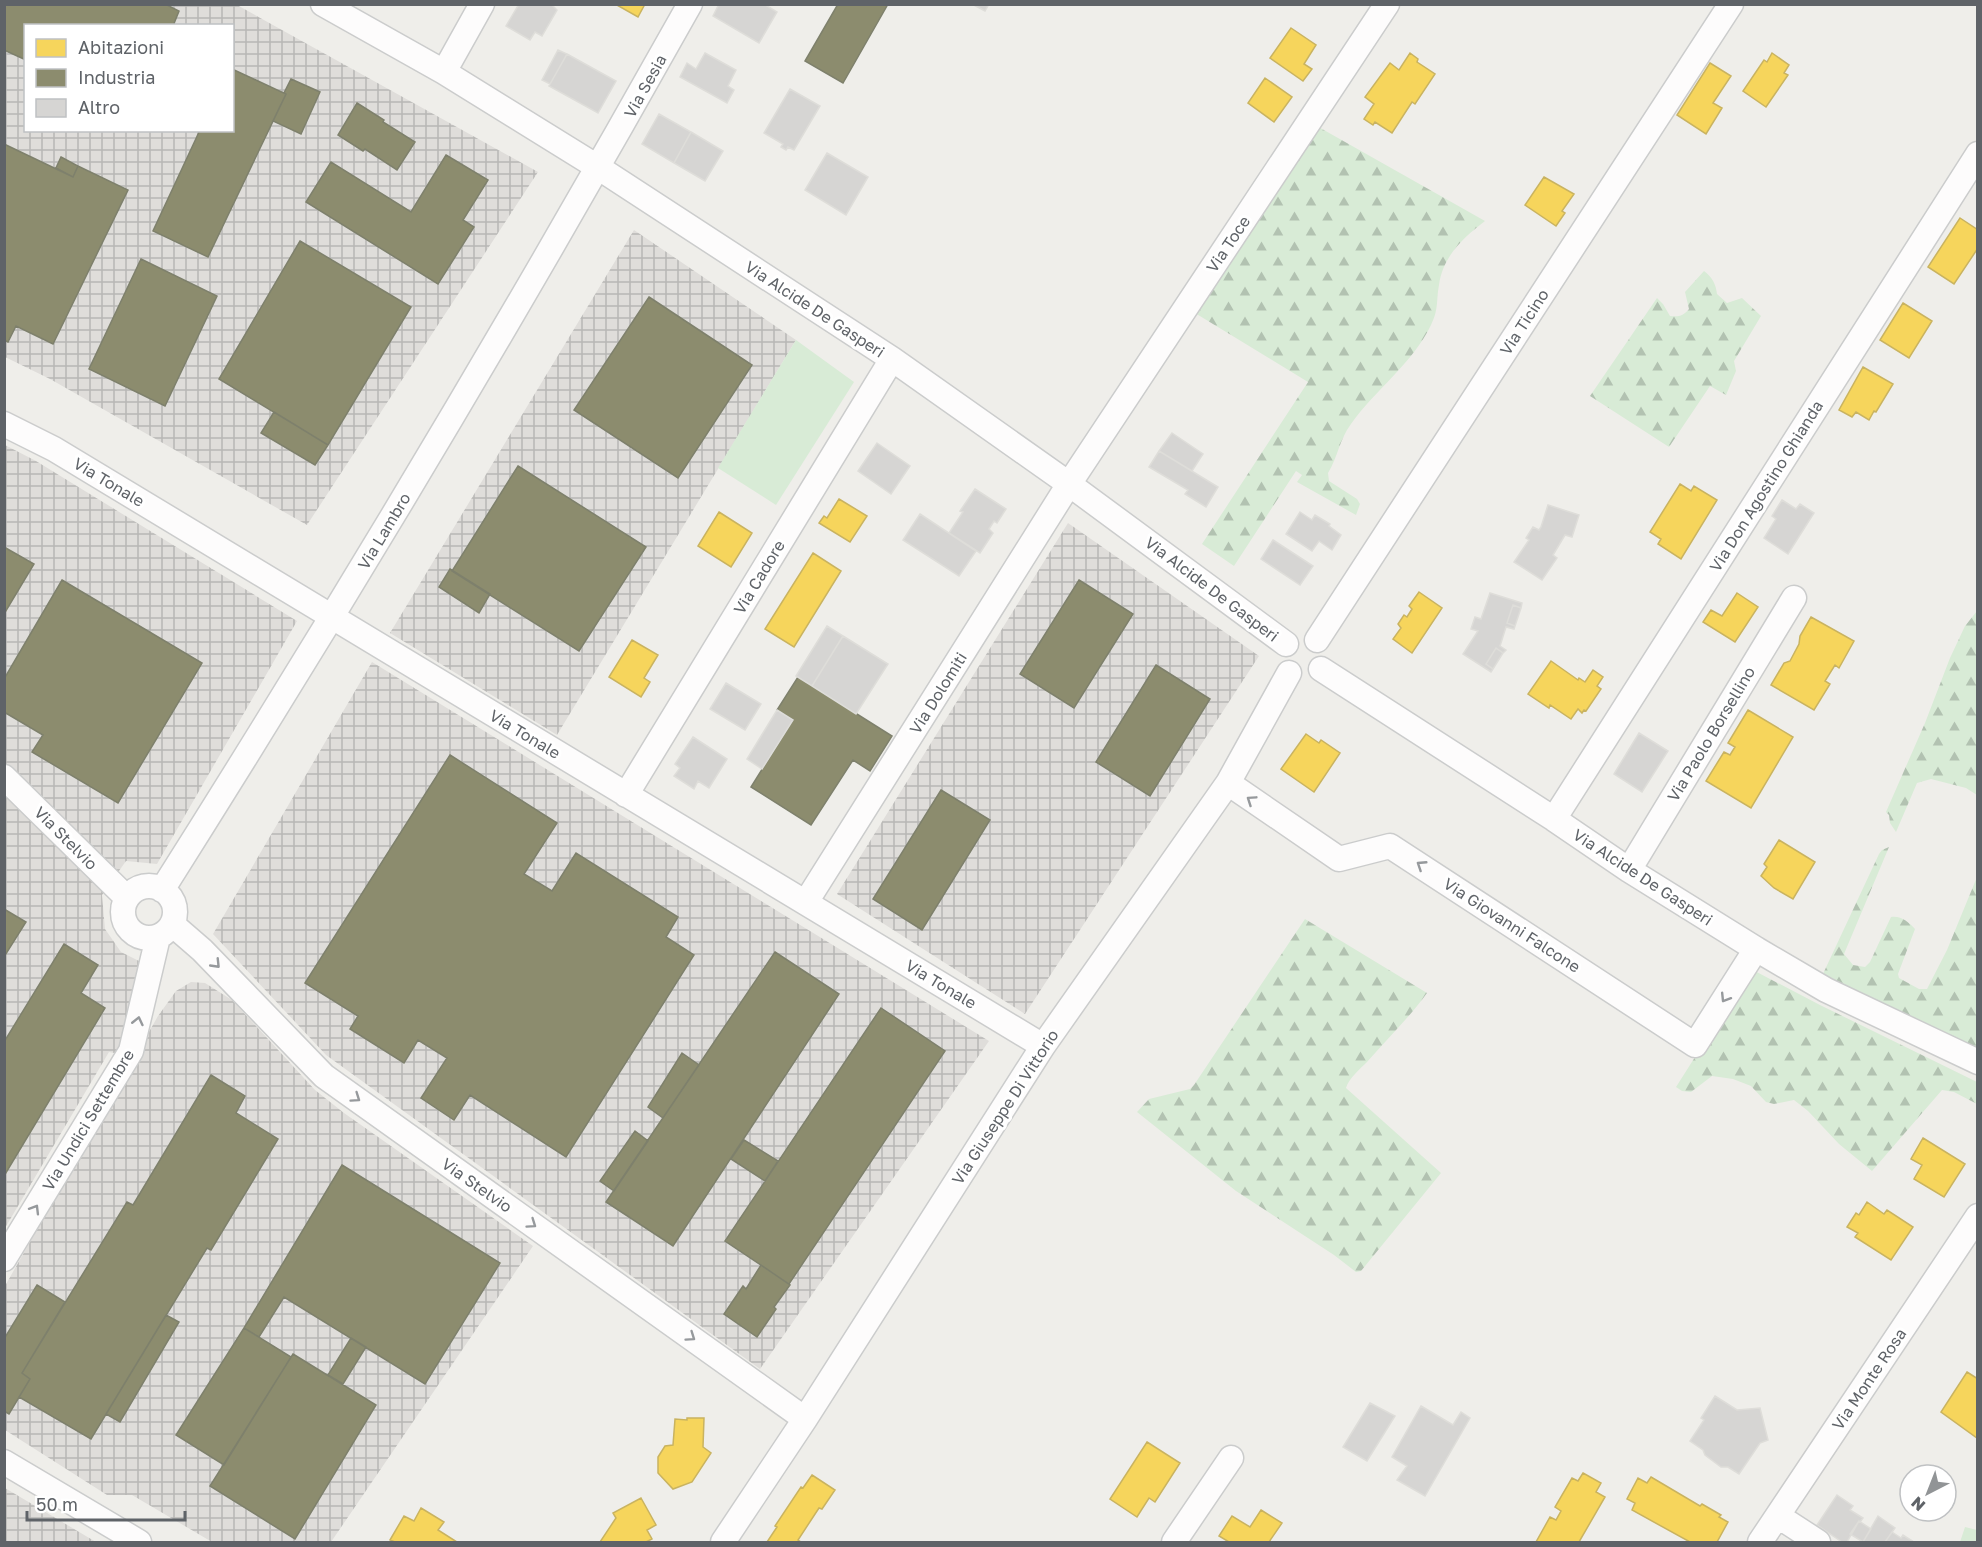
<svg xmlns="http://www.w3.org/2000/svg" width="1982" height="1547" font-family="'Golos Text',sans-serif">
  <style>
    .industrial { fill: url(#industrial-grid); fill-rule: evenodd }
    .green { fill: #d8ebd6 }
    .forest { fill: url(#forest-firs) }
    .homes { fill: #f6d55c; stroke: #c9b360; stroke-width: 1.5 }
    .industry { fill: #8c8c6e; stroke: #7e806c; stroke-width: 1.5 }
    .building { fill: #d6d5d3; stroke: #deddd9; stroke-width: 1.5 }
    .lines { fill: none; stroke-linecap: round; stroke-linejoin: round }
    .minor-casing { stroke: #cbcccc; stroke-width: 27 }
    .minor { stroke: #fdfcfc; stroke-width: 24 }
    .oneway { stroke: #96999c }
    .labels { text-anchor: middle; stroke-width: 6; stroke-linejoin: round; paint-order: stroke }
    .street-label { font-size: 16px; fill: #5f6368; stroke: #fff }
  </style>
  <defs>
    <pattern id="industrial-grid" width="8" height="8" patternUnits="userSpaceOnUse" patternTransform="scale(1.5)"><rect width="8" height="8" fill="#dfddda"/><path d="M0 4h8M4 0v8" fill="none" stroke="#b8b7b5"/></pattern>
    <pattern id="forest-firs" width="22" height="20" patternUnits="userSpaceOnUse" patternTransform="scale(1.5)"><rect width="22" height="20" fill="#d8ebd6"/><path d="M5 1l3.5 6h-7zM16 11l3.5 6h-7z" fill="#b2c2b1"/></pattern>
  </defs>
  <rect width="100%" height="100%" fill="#efeeea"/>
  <path class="industrial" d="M5,5H237L538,172L307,525L50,379L5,357ZM26,26H232V130H26Z
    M634,230L796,340L557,735L390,633Z
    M5,445L36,461L297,621L157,864L126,861L102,895L105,929L121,952L139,961L130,1036L119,1054L109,1052L5,1228Z
    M1068,523L1259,656L1025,1014L837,894Z
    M372,662L989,1041L760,1369L326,1055L213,934Z
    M191,982L205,983L232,1000L315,1090L344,1113L533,1246L331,1542H212L132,1495H107L5,1430V1286L158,1016L176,991Z
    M4,1488H5L96,1542H5Z"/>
  <path class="green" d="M796,340L854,382L776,505L718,468Z"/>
  <path class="forest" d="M1315,125L1485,221C1463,238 1443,256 1439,285C1436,301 1439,309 1431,325C1413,363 1375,390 1351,424C1339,440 1338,457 1328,473L1329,481L1357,499L1360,504L1356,515L1297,482L1302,475L1296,471L1234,566L1202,544L1308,382L1190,310Z
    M1704,271C1712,277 1716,284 1717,294L1727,303L1742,298L1761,316L1734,361L1736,371L1726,395L1710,386L1669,447L1590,396L1657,298L1663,304L1670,316C1679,317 1683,316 1689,309L1685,292Z
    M1977,611V795L1966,788L1931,779L1917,783L1896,832L1890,823L1889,815L1886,812L1925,723L1950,658L1965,626Z
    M1889,847L1844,954L1853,965L1865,967L1870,962L1891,917C1900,915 1909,922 1915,929L1898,974L1899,978L1919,989H1927L1947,950L1977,877V1051L1822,976L1879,854L1882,850Z
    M1305,919L1427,993C1409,1018 1387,1039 1367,1062C1360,1069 1349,1078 1346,1088L1441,1173L1361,1271L1356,1272L1334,1255L1236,1191L1137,1112L1149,1099L1190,1089L1194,1085Z
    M1751,969L1820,1005L1977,1082V1104L1954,1092L1942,1090L1872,1171L1839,1144L1808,1111L1794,1100L1774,1104L1766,1102L1751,1086L1733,1079L1712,1076L1691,1092L1682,1091L1676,1087Z
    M1965,1527L1977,1530V1542H1960Z"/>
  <path class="homes" d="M615,4H645L638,17Z
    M1291,28L1316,45L1304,64L1312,69L1303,81L1270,58Z
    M1410,53L1418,59L1417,62L1435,74L1415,104L1412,102L1392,133L1375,122L1373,125L1364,119L1374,104L1365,97L1390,63L1399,70Z
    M1772,53L1789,65L1784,73L1788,75L1766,107L1743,91L1764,60L1767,62Z
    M1710,63L1731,76L1713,103L1722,108L1706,134L1677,115Z
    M1265,78L1292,97L1274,122L1248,103Z
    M1544,177L1574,194L1562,211L1565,213L1556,226L1525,205Z
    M1960,218L1978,230V248L1954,284L1928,267Z
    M1903,303L1932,321L1909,358L1880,340Z
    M1863,367L1893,384L1876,412L1874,411L1869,420L1856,412L1852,417L1839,410Z
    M1680,484L1691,491L1694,486L1717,500L1681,559L1658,544L1661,539L1650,532Z
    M839,499L867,516L850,542L819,523L824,516L827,518Z
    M719,512L752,533L731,567L698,546Z
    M813,553L841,571L794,647L765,629Z
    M1419,592L1442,608L1412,653L1393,639L1401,628L1398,624L1404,615L1407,617L1412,609L1409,606Z
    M1737,593L1758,607L1735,642L1703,622L1711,610L1722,616Z
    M1811,617L1854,641L1839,668L1835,665L1825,681L1830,684L1814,710L1771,685L1784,663L1790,661L1799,644L1800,636Z
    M632,640L658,655L644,678L650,682L641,697L609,677Z
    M1551,661L1578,680L1579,678L1585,682L1593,670L1603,677L1597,686L1601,689L1586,711L1584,710L1582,713L1578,709L1571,719L1550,705L1549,708L1528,694Z
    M1748,710L1793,737L1751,808L1706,781L1724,752L1730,755L1735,747L1728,743Z
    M1306,734L1319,743L1321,740L1340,753L1314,792L1281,769Z
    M1779,840L1815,862L1793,899L1774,888L1761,876L1767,867L1764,864Z
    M1923,1138L1965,1164L1944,1197L1914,1179L1922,1165L1911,1159Z
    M1867,1202L1884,1214L1887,1210L1913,1227L1891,1260L1855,1237L1858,1233L1847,1227L1856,1213L1859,1215Z
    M1967,1372L1978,1379L1977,1438L1941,1412Z
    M687,1418H704L703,1447L711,1453L692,1482L673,1489L658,1473V1457L665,1446L673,1445L675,1419L687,1420Z
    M1147,1442L1180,1463L1155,1502L1149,1498L1137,1517L1110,1499Z
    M1583,1473L1601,1483L1596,1492L1605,1497L1579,1542H1536L1550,1517L1556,1520L1561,1511L1555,1507L1572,1478L1578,1481Z
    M812,1475L835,1490L822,1509L819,1508L798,1540L801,1542H767L777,1527L775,1526L801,1487L803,1488Z
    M1651,1477L1700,1506L1702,1504L1721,1515L1719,1517L1728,1522L1717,1542H1690L1632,1510L1635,1503L1627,1499L1638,1478L1647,1483Z
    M641,1498L656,1525L647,1530L652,1539L646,1542H600L616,1518L613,1513Z
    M421,1508L444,1522L438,1530L457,1542H395L390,1540L404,1516L414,1521Z
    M1261,1510L1282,1523L1269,1542H1229L1219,1536L1232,1516L1250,1527Z"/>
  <path class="industry" d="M4,4H165L179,11L173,26H26V60L4,50Z
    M838,4H888L843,83L805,61Z
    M232,69L286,94L208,257L153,231L200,130H232Z
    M291,79L320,92L301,134L273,121L286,94L284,93Z
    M357,103L384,120L383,122L415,142L397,170L365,149L363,151L338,135Z
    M4,144L73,177L78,166L128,190L53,344L16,326L8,342L4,340Z
    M446,155L488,180L463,220L474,227L438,284L306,202L331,162L411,212Z
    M61,157L78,166L73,177L56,168Z
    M300,241L411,307L328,445L219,379Z
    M141,259L217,296L165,406L89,369Z
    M649,297L752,365L678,478L574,410Z
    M274,412L328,445L315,465L261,433Z
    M518,466L646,547L579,651L452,571Z
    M4,547L34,564L4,614Z
    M450,569L490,594L479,613L439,587Z
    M62,580L202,663L118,803L32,752L43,735L4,712V679Z
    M1079,580L1133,614L1074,708L1020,674Z
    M1156,665L1210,699L1150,796L1096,762Z
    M798,677L892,736L870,771L853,760L811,825L751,787L793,720L777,710Z
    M450,755L557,823L524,874L552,891L576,853L678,917L666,937L694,955L566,1157L470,1095L454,1120L421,1098L447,1058L418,1040L404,1063L350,1029L358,1016L305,983Z
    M941,790L990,820L922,930L873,899Z
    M4,909L26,922L4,957Z
    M64,944L98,965L81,993L105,1008L4,1176V1042Z
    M775,952L839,994L673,1246L606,1202Z
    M881,1008L945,1051L789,1284L725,1241Z
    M682,1053L699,1065L663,1118L648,1107Z
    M211,1075L245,1096L236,1113L278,1139L211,1250L207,1248L91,1439L19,1397L30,1379L22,1373L127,1202L133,1205Z
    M635,1131L648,1141L614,1191L600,1181Z
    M744,1140L778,1161L765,1181L731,1159Z
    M342,1165L500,1263L425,1384L284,1297L259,1337L244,1328Z
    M761,1265L790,1285L774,1307L776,1309L757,1337L724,1314L743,1286L746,1289Z
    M37,1285L65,1302L22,1373L30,1379L9,1414L4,1411V1339Z
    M166,1315L179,1322L120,1422L106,1414Z
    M244,1328L291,1357L224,1465L176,1435Z
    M351,1338L366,1347L343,1384L328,1375Z
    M293,1354L376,1405L295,1539L210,1486Z"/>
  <path class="building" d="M519,4H551L557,10L542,36L535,32L530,40L506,26Z
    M719,4H764L777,12L759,43L713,16Z
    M972,4H989L985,11Z
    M558,50L567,54L550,84L542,80Z
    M705,53L736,70L728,86L734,90L727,103L680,77L687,63L696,69Z
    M567,54L616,81L598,113L549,86Z
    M790,89L820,106L794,150L788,147L786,150L781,147L783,144L764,133Z
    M659,114L691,132L674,163L642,144Z
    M691,132L723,151L705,181L674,163Z
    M827,153L868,177L846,215L805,190Z
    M1172,433L1203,454L1192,471L1159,451Z
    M877,443L910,466L891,494L858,471Z
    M1159,451L1218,487L1206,507L1185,494L1188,490L1149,467Z
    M975,489L1006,509L997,523L994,521L989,529L993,533L980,553L949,533L963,512L960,511Z
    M1782,500L1796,509L1800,504L1814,513L1788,554L1764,538L1776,519L1772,516Z
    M1548,505L1579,515L1572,537L1565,535L1553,555L1557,558L1542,580L1514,562L1529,540L1526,538L1533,527L1539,530L1541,527Z
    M1300,512L1312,520L1315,515L1330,524L1329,526L1341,535L1332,550L1319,541L1312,551L1286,534Z
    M920,514L976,551L959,576L903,540Z
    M1273,540L1313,566L1300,585L1261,559Z
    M1490,593L1522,603L1521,608L1513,605L1507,623L1515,626L1514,629L1506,627L1500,646L1506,650L1503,653L1496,648L1486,664L1493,669L1491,672L1463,654L1478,631L1471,629L1475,617L1481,619Z
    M1513,605L1521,608L1515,626L1507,623Z
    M827,626L843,636L812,686L796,676Z
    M843,636L888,664L856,714L812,686Z
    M1496,648L1503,653L1493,669L1486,664Z
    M726,683L761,704L745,730L710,709Z
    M777,710L793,720L762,769L747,759Z
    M1639,733L1668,751L1642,792L1614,774Z
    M693,737L727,759L709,788L698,781L694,789L674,776L680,768L675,764Z
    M1715,1396L1737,1410L1760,1408L1768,1440L1760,1443L1739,1474L1728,1467H1721L1705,1455L1703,1450L1690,1441L1704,1420L1701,1418Z
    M1370,1403L1395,1416L1367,1461L1343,1447Z
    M1421,1406L1453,1425L1461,1412L1470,1418L1425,1496L1397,1480L1407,1466L1392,1457Z
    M1837,1495L1853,1506L1850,1510L1863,1518L1860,1522L1859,1521L1847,1542H1842L1817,1525Z
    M1878,1516L1895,1528L1885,1542H1860H1863Z
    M1859,1521L1871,1529L1863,1542L1850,1534Z
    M1892,1532L1901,1538L1903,1535L1914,1542H1885Z"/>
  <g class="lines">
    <g class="minor-casing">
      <path id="minor" d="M323,4L444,72L599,168L892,359L1069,484L1286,644
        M444,72L482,4
        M4,424L54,449L1043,1046
        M1317,640L1731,4
        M1321,669L1554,819L1629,870L1756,949L1826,990L1978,1062
        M4,777L127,898
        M1228,783L1339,859L1390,846L1695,1045L1756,949
        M626,795L892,359
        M1554,819L1978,154
        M1629,870L1794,598
        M123 912a26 26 0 1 1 52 0a26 26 0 1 1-52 0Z
        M162,890C346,599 522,304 690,4
        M806,902L1069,484L1387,4
        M172,924L202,950L324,1076L805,1419
        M4,1259L131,1051L158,937
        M4,1462L139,1542
        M1778,1516L1818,1542
        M723,1542L805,1419L1043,1046L1228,783L1289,673
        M1174,1542L1231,1458
        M1760,1542L1978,1216"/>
    </g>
    <use href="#minor" class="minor"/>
  </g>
  <defs><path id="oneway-chevron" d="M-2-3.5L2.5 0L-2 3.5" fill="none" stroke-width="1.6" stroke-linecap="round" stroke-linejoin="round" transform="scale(1.5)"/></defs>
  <g class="oneway">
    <use href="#oneway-chevron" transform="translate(1251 800) rotate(-146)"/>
    <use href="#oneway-chevron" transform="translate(1421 865) rotate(-147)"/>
    <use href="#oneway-chevron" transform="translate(216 964) rotate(46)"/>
    <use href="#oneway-chevron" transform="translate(1725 998) rotate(122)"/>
    <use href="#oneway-chevron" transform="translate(138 1021) rotate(-77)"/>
    <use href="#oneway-chevron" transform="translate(356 1098) rotate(35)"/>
    <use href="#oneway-chevron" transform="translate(35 1209) rotate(-59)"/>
    <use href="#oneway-chevron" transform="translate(532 1224) rotate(35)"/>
    <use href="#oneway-chevron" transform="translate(691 1337) rotate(35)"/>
  </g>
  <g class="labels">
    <g class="street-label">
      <text transform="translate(645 86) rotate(-61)" y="6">Via Sesia</text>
      <text transform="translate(1228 244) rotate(-56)" y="6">Via Toce</text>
      <text transform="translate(815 309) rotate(33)" y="6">Via Alcide De Gasperi</text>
      <text transform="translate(1524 322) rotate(-57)" y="6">Via Ticino</text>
      <text transform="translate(109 482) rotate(31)" y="6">Via Tonale</text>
      <text transform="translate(1766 486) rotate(-58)" y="6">Via Don Agostino Ghianda</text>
      <text transform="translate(384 531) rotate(-59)" y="6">Via Lambro</text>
      <text transform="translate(759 577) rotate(-59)" y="6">Via Cadore</text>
      <text transform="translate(1212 589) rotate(37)" y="6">Via Alcide De Gasperi</text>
      <text transform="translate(938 693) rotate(-58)" y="6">Via Dolomiti</text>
      <text transform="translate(525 734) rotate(31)" y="6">Via Tonale</text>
      <text transform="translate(1711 734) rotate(-59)" y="6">Via Paolo Borsellino</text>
      <text transform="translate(66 838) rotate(45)" y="6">Via Stelvio</text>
      <text transform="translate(1643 877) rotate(33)" y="6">Via Alcide De Gasperi</text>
      <text transform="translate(1512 925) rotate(33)" y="6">Via Giovanni Falcone</text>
      <text transform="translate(941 984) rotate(31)" y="6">Via Tonale</text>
      <text transform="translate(1005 1107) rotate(-57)" y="6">Via Giuseppe Di Vittorio</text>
      <text transform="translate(88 1120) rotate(-59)" y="6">Via Undici Settembre</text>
      <text transform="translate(477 1185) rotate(35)" y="6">Via Stelvio</text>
      <text transform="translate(1869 1379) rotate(-56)" y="6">Via Monte Rosa</text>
    </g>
  </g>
  <rect width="1982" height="1547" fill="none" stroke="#5f6368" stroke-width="12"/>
  <rect x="24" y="24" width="210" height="108" fill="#ffffff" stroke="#bfc1c3" stroke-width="1.5"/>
  <rect x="36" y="39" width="30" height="18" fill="#f6d55c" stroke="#bfc1c3" stroke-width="1.5"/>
  <text x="78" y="54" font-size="18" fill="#5f6368">Abitazioni</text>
  <rect x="36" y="69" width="30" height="18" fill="#8c8c6e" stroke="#bfc1c3" stroke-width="1.5"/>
  <text x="78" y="84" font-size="18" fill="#5f6368">Industria</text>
  <rect x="36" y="99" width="30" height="18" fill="#d6d5d3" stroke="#bfc1c3" stroke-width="1.5"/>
  <text x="78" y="114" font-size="18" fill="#5f6368">Altro</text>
  <g transform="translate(1928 1493) rotate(222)"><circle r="28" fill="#ffffff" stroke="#bfc1c3" stroke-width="1.5"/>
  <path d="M0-4.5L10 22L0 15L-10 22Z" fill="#919496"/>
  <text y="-9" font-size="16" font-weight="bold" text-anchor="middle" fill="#5f6368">N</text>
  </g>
  <path d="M27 1511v9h158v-9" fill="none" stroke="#5f6368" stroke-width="3"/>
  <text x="36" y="1511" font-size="18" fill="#5f6368" stroke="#ffffff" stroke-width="4.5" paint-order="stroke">50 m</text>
</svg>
